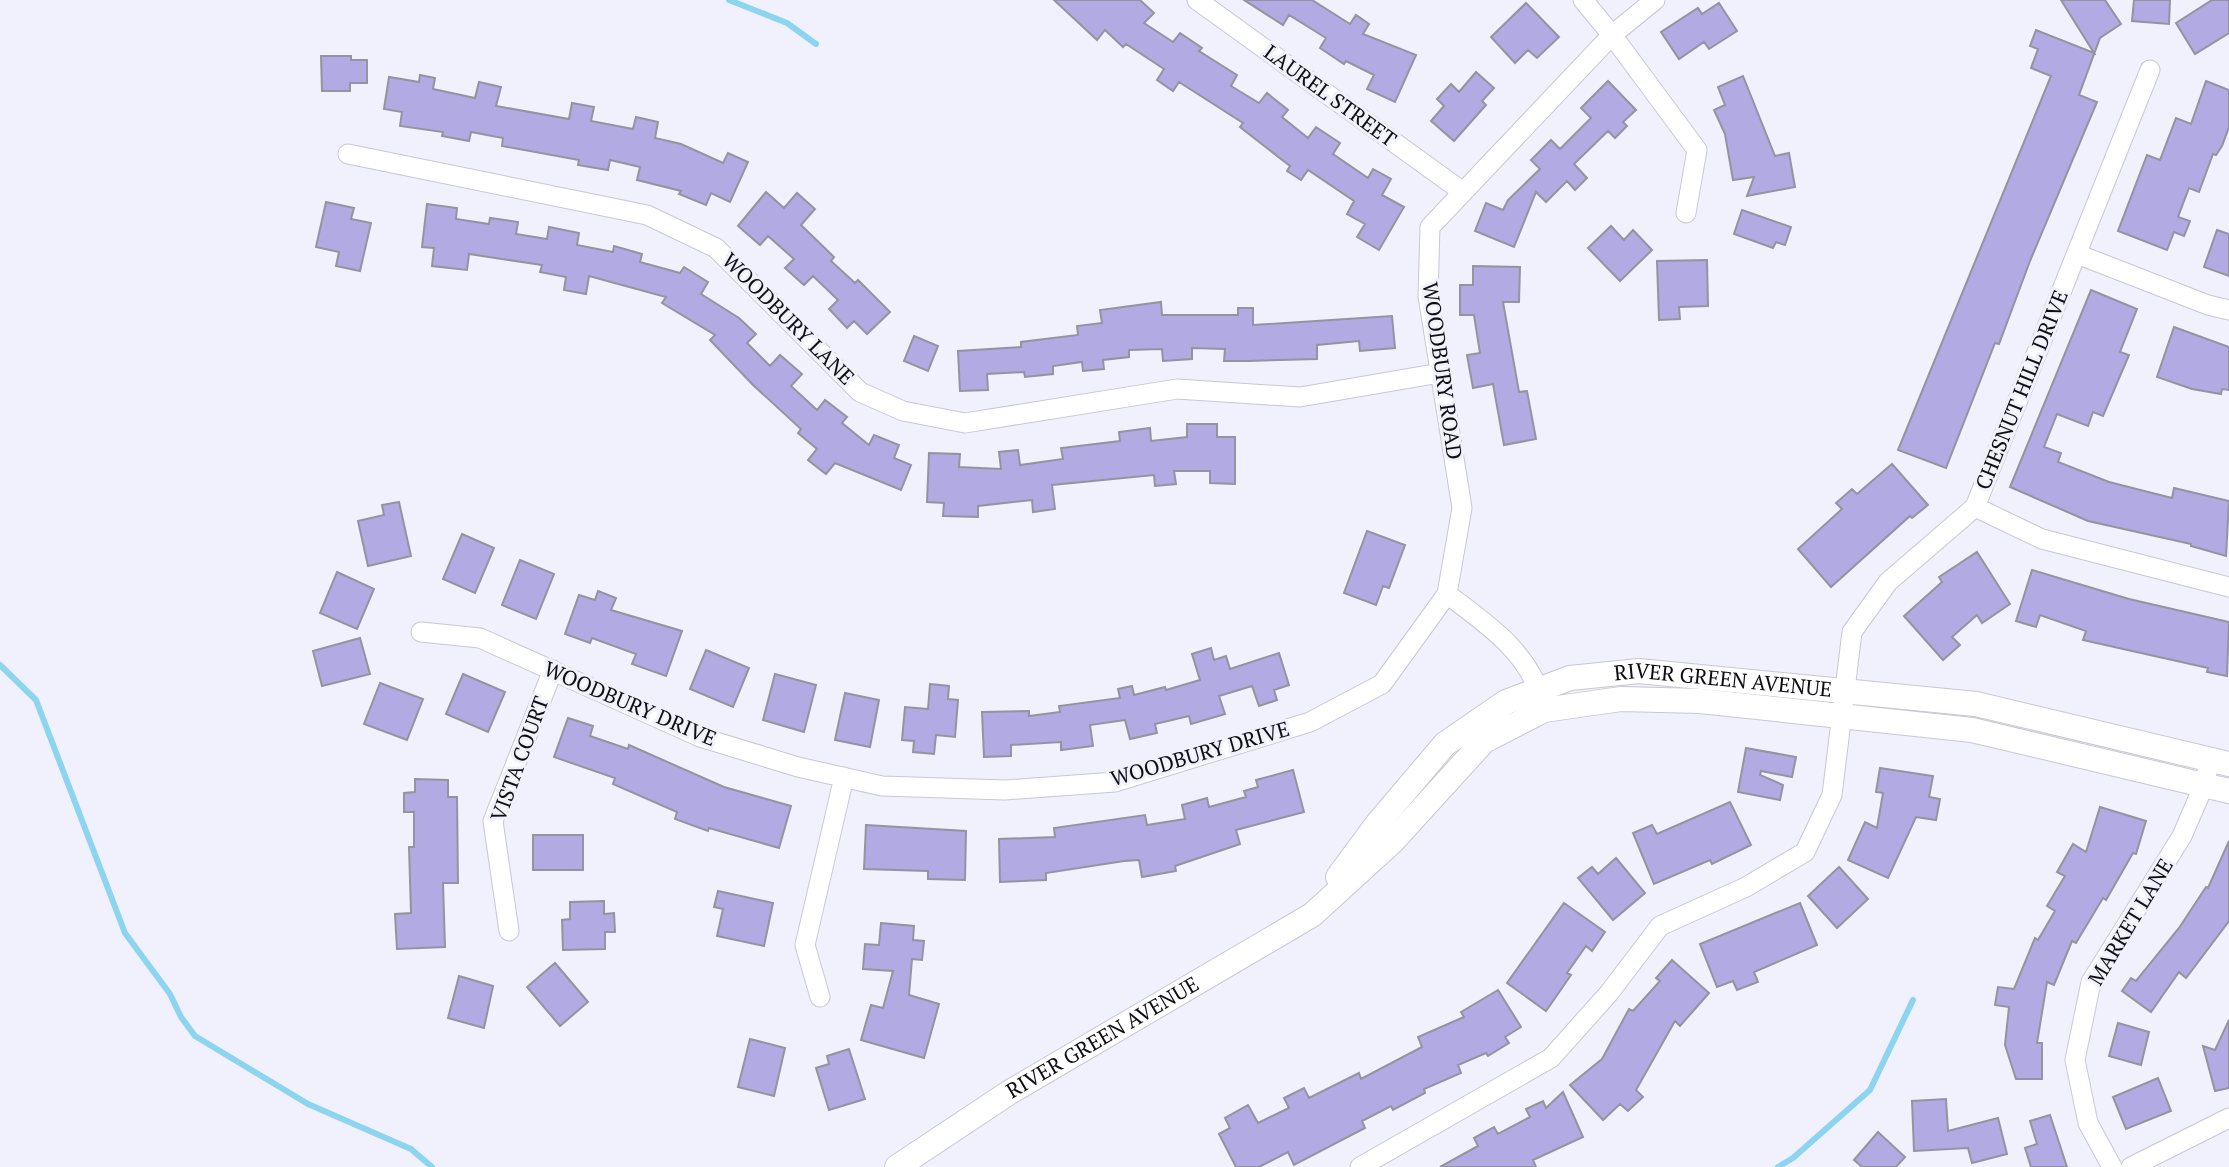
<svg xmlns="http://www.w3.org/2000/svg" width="2229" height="1167" font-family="'PT Serif',serif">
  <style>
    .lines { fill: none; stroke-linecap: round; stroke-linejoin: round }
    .stream { stroke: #8dd4ef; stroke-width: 6 }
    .building { fill: #b1aae3; stroke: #9593a0; stroke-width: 2 }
    .minor-casing { stroke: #c8c7d4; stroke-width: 21 }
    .tertiary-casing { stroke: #c8c7d4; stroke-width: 26 }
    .minor { stroke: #fff; stroke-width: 19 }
    .tertiary { stroke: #fff; stroke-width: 24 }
    .labels { text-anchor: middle; stroke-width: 6; stroke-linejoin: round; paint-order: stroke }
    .street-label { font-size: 21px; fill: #0e0e12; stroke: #f1f0fd }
  </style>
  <rect width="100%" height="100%" fill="#f1f0fd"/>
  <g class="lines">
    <path class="stream" d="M729,0L787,23L816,44
      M0,665L36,700L125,933L170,994L181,1017L195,1036L308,1104L411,1149L432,1167
      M1778,1167L1793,1158L1870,1090L1913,1000"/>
  </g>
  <path class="building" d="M1054,0H1140L1154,13L1144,23L1173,42L1180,33L1202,48L1199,51L1237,75L1231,86L1259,103L1267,93L1288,110L1282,117L1308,138L1316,127L1340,143L1333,154L1368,178L1373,169L1391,179L1382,195L1404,207L1379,250L1357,237L1365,224L1347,214L1354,201L1308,170L1301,180L1287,171L1290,166L1240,127L1243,123L1179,82L1173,91L1157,80L1164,69L1126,44L1123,47L1105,30L1097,40Z
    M1244,0H1312L1350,24L1356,15L1369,24L1363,34L1416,55L1395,102L1367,89L1374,75L1346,61L1344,64L1320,48L1326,38L1289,15L1283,25Z
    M2061,0H2105L2121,24L2100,38L2079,95L2097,102L2030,261L1999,344L1995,343L1946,468L1898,450L2051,76L2031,68L2038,49L2030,46L2036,30L2094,53Z
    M2134,0H2170L2169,24L2132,21Z
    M2212,0H2229V33L2195,54L2176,23Z
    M1526,3L1559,37L1537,58L1528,50L1515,63L1491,37Z
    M1719,3L1737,31L1709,49L1704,42L1679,59L1661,32L1698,8L1702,14Z
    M321,56H351V60H367V83H350V91H322Z
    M1476,72L1494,88L1482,101L1486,105L1454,141L1431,121L1444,106L1437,99L1451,84L1459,92Z
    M420,75L435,78L433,89L475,98L479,82L501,87L496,106L569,119L572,103L594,107L591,121L633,129L636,117L658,122L655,138L681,144L723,163L728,153L748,162L730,202L711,193L706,205L679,194L681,191L637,180L640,167L610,160L608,170L578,165L579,160L502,146L503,138L471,132L469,141L442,136L443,132L400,126L402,112L384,109L389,77L419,82Z
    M1743,76L1775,156L1789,153L1795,187L1747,196L1754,177L1733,180L1725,134L1714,110L1725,105L1718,87Z
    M1608,81L1636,110L1623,122L1627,126L1615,138L1608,131L1574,164L1587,178L1575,190L1567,181L1546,202L1536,192L1514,247L1475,231L1486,203L1503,210L1508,200L1540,169L1531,160L1551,140L1560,149L1591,118L1581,108Z
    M2206,81L2229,90V127L2222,146L2216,155L2213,154L2199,192L2189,188L2178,217L2190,221L2184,236L2174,232L2167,250L2118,231L2147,155L2160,160L2176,118L2191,124Z
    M766,192L784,208L797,193L815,209L801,225L834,257L831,261L855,283L858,280L890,312L867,334L854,321L847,328L829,309L838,300L813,276L804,285L785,268L794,259L768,236L760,245L738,226Z
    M326,202L354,208L351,219L371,223L360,271L336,266L339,252L316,247Z
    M427,204L457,208L456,219L489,224L490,218L518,222L516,234L547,239L549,227L579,233L577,245L613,252L614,246L642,254L640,262L680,273L684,267L708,282L701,294L739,318L756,334L747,343L770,366L780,355L802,374L791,386L817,410L825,400L847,417L842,423L869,445L874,435L899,445L894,458L911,465L901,490L835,463L826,474L808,460L817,449L798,433L801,429L753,385L710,340L715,335L662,303L666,297L589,276L586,294L564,290L566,277L540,272L542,265L469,254L467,270L432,266L434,248L422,247Z
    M1742,210L1791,227L1785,245L1776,242L1773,248L1734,234Z
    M1611,226L1624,240L1633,230L1652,250L1620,281L1588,248Z
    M2217,230L2229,234V276L2204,267Z
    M1707,260L1708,306L1679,307L1680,319L1659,320L1657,261Z
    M1473,266L1520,267L1519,302H1503L1519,392L1527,391L1536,439L1504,445L1493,384L1473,388L1467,355L1480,353L1474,315H1460V285H1473Z
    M2091,290L2137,309L2120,352L2129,355L2103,416L2093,412L2088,426L2057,414L2044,447L2061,453L2058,462L2109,482L2172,498L2174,488L2229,501L2226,556L2191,546V544L2088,521L2010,487Z
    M1161,302L1162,315H1238V308H1253V325L1392,316L1395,348L1360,351L1359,341L1317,345V359L1248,361H1224L1225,349L1192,348V359L1163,361L1162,349L1129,350V357L1103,360L1104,369L1083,371L1082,362L1053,366V374L1025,377L1024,372L987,374L988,390L960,391L958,351L1021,347V342L1078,335L1077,326L1102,323L1100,310Z
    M2174,327L2229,347V390L2222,389L2221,394L2192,389L2157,377Z
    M914,336L938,346L928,371L904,361Z
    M1187,424H1217V437H1235V484L1210,483V471H1174L1176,484L1155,486L1154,475L1052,485L1055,509L1033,512L1032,500L978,506V517L943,516L944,503L927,502L929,453L960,454L959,467L1001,469L999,452L1018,450L1020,465L1063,459L1061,448L1120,441L1119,432L1150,428L1151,441L1187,437Z
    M1892,464L1928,505L1912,518L1910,516L1831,587L1798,549L1842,509L1836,503L1852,489L1857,494Z
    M399,502L411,556L368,566L358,521L384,515L382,505Z
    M1367,531L1405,545L1389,588L1383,586L1376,605L1344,593Z
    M462,534L494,548L475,593L443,579Z
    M1977,552L2010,604L1982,623L1977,615L1952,637L1960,645L1943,660L1904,616L1942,582L1939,577Z
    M520,560L554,574L536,619L502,605Z
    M2032,570L2129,599L2229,622L2227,676L2207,672L2208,668L2083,640L2086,631L2040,615L2036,627L2016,621Z
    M337,572L374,589L357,629L320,613Z
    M598,591L616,598L611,610L682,631L666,676L632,664L636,654L592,638L590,643L565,634L579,595L595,600Z
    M360,638L370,674L322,686L313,651Z
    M1211,648L1214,660L1226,656L1230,669L1279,653L1289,685L1274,690L1277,700L1259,706L1252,686L1219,696L1225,714L1191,724L1189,716L1155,724L1157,733L1130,739L1125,720L1090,725L1093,746L1061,750V742L1011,745V756L984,757L982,712L1029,711V716L1060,712L1059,706L1120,698L1118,689L1132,686L1134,695L1165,687L1166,690L1200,680L1192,654Z
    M706,650L749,668L733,707L690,689Z
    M463,674L505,692L488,732L446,714Z
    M775,674L816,685L804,732L763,720Z
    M380,683L423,699L407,740L364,724Z
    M930,684L949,686L948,699L958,700L955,737L936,735L934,754L913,752L914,741L902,740L905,707L928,709Z
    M845,693L879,700L870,747L835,740Z
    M568,718L593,726L590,736L628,749L629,745L724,787L791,806L779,848L709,828L708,831L675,819L677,812L613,784L615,778L554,757Z
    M1746,748L1796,757L1792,777L1761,771L1760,775L1783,785L1780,800L1738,792Z
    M1880,768L1933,776L1929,797L1940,799L1936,820L1916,817L1888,878L1848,860L1865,822L1877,828L1883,793L1876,792Z
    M1293,770L1304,812L1236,830L1240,844L1175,866L1176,871L1142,877L1139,860L1124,861L1046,873V880L1000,882L999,839L1055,837L1054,828L1145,815L1147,825L1185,819L1182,805L1207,798L1209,807L1246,797L1244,791L1258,787L1256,780Z
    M415,779L448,780V797H457L458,883H443L445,947L397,949L395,914L411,913L409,847H414V812H404V793L415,792Z
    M1730,802L1751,845L1712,864L1710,860L1654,884L1633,833L1652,825L1657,834Z
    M2100,807L2146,821L2136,854L2133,853L2106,900L2103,898L2076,943L2072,941L2054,985L2047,982L2037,1043H2042V1079H2016L2005,1045L2009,1007L1995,1005L1998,987L2014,989L2035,938L2038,940L2055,911L2047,906L2065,876L2057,872L2073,844L2086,852Z
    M866,825L966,831L965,880L928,879V871L864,869Z
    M533,835H583V870H533Z
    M2229,841V921L2186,978L2179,972L2151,1012L2122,991L2131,978L2136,981L2179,928L2206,887L2208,888Z
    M1616,858L1645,893L1613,920L1578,878L1592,867L1598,874Z
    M1839,867L1868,899L1837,928L1808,896Z
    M718,891L773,903L764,946L717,936L723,909L714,907Z
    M604,901V914L614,913L615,932H605V949L563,950L562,920L570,919V902Z
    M1564,903L1605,932L1592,951L1586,946L1567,973L1571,975L1546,1011L1507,983Z
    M1800,903L1817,945L1754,972L1758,982L1737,990L1733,981L1717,987L1700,944Z
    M881,923L914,926L913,940L924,941L922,960L912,959L909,995L939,1004L924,1058L861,1040L871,1005L883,1008L893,971L863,969L865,944L879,945Z
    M1672,960L1709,993L1680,1026L1675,1021L1636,1090L1643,1097L1628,1111L1620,1104L1603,1120L1570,1085L1602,1059L1629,1009L1633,1011L1660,981L1656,978Z
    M555,963L588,1002L560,1026L527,987Z
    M459,976L493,986L484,1028L448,1018Z
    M1498,990L1521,1027L1505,1037L1509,1043L1488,1056L1486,1053L1458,1065L1461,1073L1424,1089L1425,1093L1393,1110L1391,1106L1362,1121L1365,1128L1294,1165L1288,1152L1259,1167H1236L1219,1134L1230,1128L1225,1118L1248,1105L1258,1123L1289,1108L1284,1098L1304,1088L1309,1098L1359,1073L1361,1079L1422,1047L1418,1037L1464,1017L1461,1012Z
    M2229,1020V1088L2215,1091L2203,1046L2215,1050Z
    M2118,1023L2149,1032L2141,1065L2109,1056Z
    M750,1039L785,1048L774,1096L738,1087Z
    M849,1049L865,1099L829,1110L816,1068L829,1064L827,1056Z
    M2158,1078L2171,1111L2126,1129L2113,1097Z
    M1563,1092L1583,1137L1533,1160L1536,1167H1440L1478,1146L1474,1138L1494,1127L1498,1134L1530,1117L1526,1109L1543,1101L1546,1108Z
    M1946,1099L1948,1131L1998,1118L2007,1154L1972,1163L1968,1148L1914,1151L1912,1101Z
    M2050,1115L2067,1167H2031L2025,1148L2037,1144L2030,1121Z
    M1878,1132L1905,1157L1896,1167H1862L1854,1160Z"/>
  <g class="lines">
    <g class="minor-casing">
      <path id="minor" d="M1197,0L1463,192
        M1583,0L1612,35L1697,150L1686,213
        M348,154L647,215L716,248L860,392L903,411L965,423L1177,389L1300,397L1440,373
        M2077,254L2208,305L2229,310
        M1975,507L2042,539L2229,587
        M421,632L480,638L700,737L798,767L882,786L1005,790L1115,782L1310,722L1382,684L1447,594
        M1542,702C1530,652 1485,623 1447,594L1462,508L1428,296L1430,227L1612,35L1655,0
        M509,931L493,821L553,670
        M820,997L805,945L844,777
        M1360,1167L1551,1058L1609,993L1660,926L1746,887L1805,852L1832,795L1852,632L1888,582L1975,507L2150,70
        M2112,1167L2088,1123L2075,1060L2091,982L2182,836L2204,785L2210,759
        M2131,1167L2229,1118"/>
    </g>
    <g class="tertiary-casing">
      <g id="tertiary">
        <path id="s1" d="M1338,877L1378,823L1445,744L1506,702L1570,678L1639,671L1976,704L2229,764"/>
        <path id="s2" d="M897,1167L1010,1092L1312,915L1392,842L1484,741L1544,710L1621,699L1700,701L1972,730L2229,791"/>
      </g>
    </g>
    <use href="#minor" class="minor"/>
    <use href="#tertiary" class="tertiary"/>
  </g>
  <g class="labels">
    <g class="street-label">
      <text transform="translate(1330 96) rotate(36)" y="7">LAUREL STREET</text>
      <text transform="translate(788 319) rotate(45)" y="7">WOODBURY LANE</text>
      <text transform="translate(1442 371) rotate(82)" y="7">WOODBURY ROAD</text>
      <text transform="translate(2022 390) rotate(-68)" y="7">CHESNUT HILL DRIVE</text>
      <text dy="7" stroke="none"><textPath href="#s1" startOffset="467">RIVER GREEN AVENUE</textPath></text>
      <text transform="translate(630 704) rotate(23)" y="7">WOODBURY DRIVE</text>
      <text transform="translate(1200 754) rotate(-16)" y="7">WOODBURY DRIVE</text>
      <text transform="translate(520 759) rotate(-70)" y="7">VISTA COURT</text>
      <text transform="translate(2131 922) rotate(-59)" y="7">MARKET LANE</text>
      <text dy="7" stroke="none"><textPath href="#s2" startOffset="243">RIVER GREEN AVENUE</textPath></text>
    </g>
  </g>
</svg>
